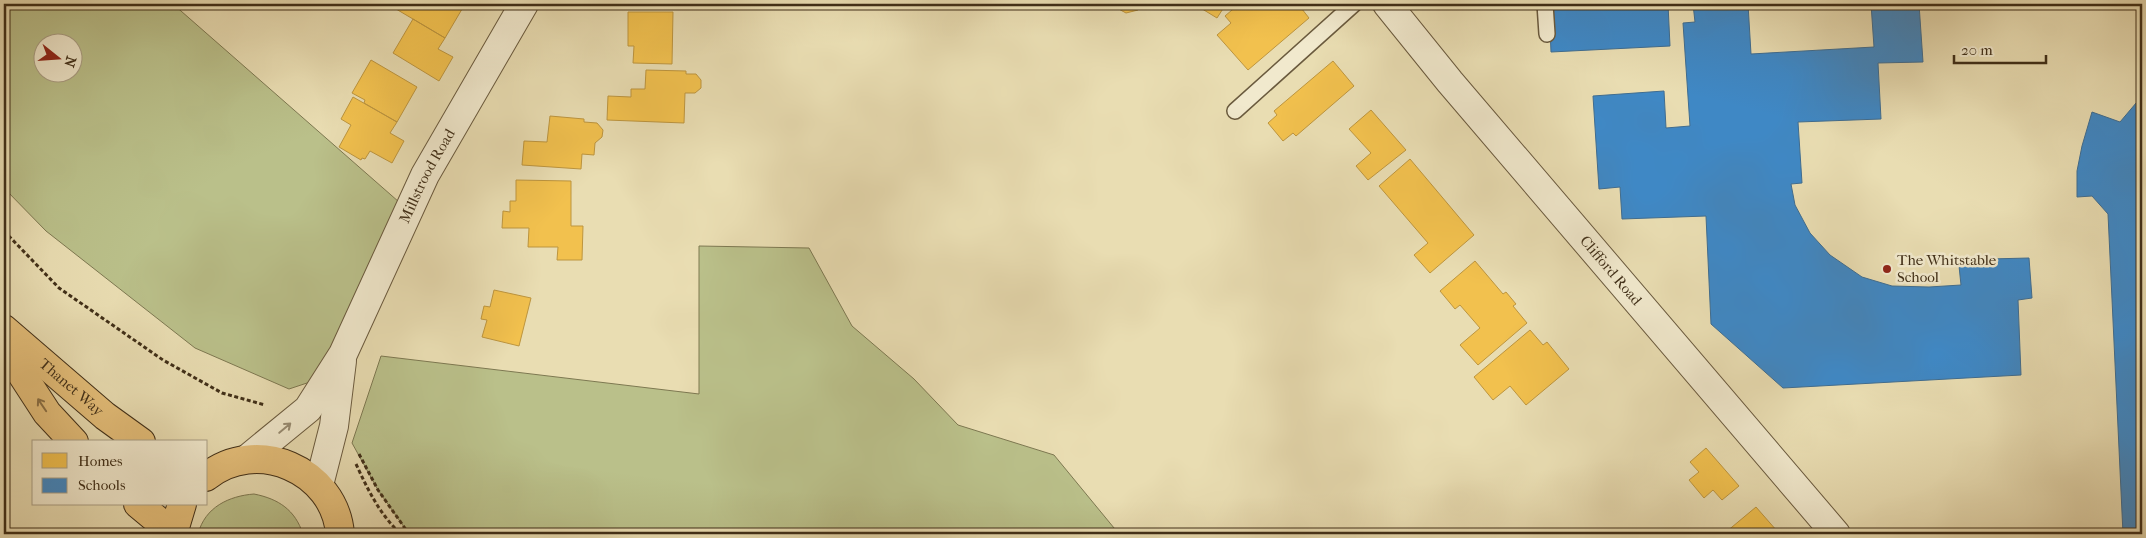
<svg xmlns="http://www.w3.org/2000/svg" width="2146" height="538" font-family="'IM FELL French Canon',serif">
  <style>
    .green { fill: #bac08a; stroke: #7d7851; fill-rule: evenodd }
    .homes { fill: #f2c14e; stroke: #bd953e }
    .schools { fill: #3f88c5; stroke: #3f6d91 }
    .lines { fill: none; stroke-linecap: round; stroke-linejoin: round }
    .service-casing { stroke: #6a5a3e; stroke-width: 18 }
    .minor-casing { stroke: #6a5a3e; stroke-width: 30 }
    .tertiary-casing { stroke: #6a5a3e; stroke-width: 30 }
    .primary-casing { stroke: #402f18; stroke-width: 30 }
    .path { stroke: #402f18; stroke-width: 3; stroke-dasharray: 4 2.5; stroke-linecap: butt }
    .service { stroke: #f1e9cd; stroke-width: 15 }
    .minor { stroke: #f1e9cd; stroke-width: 28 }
    .tertiary { stroke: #f1e9cd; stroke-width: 28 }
    .primary { stroke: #e4be79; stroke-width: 28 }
    .oneway { stroke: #8a6f44 }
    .oneway2 { stroke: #988c72 }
    .poi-dot { fill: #8f2418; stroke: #f1e9cd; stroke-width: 2 }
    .labels { text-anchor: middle; stroke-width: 5; stroke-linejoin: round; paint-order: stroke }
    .street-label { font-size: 15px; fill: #402f18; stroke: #f1e9cd }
    .poi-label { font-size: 15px; fill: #402f18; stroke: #f1e9cd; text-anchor: start }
  </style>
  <rect width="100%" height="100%" fill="#e9ddb2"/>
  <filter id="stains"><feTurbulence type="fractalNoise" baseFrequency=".004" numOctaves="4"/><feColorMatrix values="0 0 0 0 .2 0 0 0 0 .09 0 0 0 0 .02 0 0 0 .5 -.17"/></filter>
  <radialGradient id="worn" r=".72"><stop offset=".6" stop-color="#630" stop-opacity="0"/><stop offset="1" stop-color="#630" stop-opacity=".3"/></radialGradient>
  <path class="green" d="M4,4H173L399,202L340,336L310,382L289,389L195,348L46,231L4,188ZM42,42H72V72H42Z
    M699,246L809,248L852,326L914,379L958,425L1054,455L1119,534H409L378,490L352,443L381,356L699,394Z
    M254,494C279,499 295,510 303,534H198C205,507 229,496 254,494Z"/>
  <path class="homes" d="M393,4H465L445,38L391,6Z
    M632,4H675V6H632Z
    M1115,4H1141L1138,10L1126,13L1115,7Z
    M1201,4H1226L1217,18L1199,7Z
    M1239,4H1257L1259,6L1262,4H1298L1309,18L1248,70L1217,35L1231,23L1225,16Z
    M628,12H673L672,64L633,63L634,46H628Z
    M413,19L445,38L438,49L453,57L439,81L393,53Z
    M371,60L417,87L397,122L364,103L365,100L352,93Z
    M1333,61L1354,86L1296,136L1293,133L1283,141L1268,123L1277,115L1274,111Z
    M646,70L686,71V74H696L701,80V88L695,93H685L684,123L607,120L608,96L631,97V89H645Z
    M353,97L397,122L390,133L404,141L392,163L370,151L365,159L362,158L361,160L339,147L351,125L341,119Z
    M1371,110L1406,150L1368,180L1356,166L1371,153L1349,129Z
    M550,116L584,119V122L597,123L603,130L602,137L595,143L594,155L582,154L581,169L522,165L524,141L547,142Z
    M1410,159L1474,235L1430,273L1414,255L1428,243L1379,186Z
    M516,180L571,181V226H583L582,260H557L558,247H528L529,228H502L503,211L510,212V201H516Z
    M1475,261L1503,294L1506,292L1516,304L1513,306L1527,323L1478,365L1460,345L1480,328L1460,305L1455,309L1440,291Z
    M494,290L531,298L519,346L482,337L487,320L481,319L484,306L490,307Z
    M1530,330L1543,345L1547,342L1569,369L1526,405L1510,386L1493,400L1474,377Z
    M1706,448L1739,486L1722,500L1713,490L1704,498L1689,480L1699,472L1690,462Z
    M1756,507L1777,531L1773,534H1728L1726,532Z"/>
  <path class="schools" d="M1549,4H1668L1670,46L1551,52Z
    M1693,4H1748L1751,54L1874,47L1871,4H1919L1923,62L1878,63L1881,119L1798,122L1802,183L1791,184L1795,205L1810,233L1830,255L1862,277L1892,286L1929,287L1961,285L1959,266L1989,265V259L2029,258L2032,298L2018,300L2021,375L1783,388L1711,324L1706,216L1622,219L1620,187L1599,189L1593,96L1664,91L1666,128L1690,126L1683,23L1695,22Z
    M2142,96V534H2123L2108,214L2092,196L2077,197V171L2082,146L2092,112L2120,122Z"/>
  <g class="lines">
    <g class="service-casing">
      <path id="service" d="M1545,4L1547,34
        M1235,111L1354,4"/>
    </g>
    <g class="minor-casing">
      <g id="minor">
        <path id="s1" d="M1387,4L1450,82L1836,534"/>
      </g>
    </g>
    <g class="tertiary-casing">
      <g id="tertiary">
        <path id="s2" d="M247,459L308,409L343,354L425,175L524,4"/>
        <path d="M319,485L334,426L342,361"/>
      </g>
    </g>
    <g class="primary-casing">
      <g id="primary">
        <path id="s3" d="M4,329L105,416L141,442"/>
        <path d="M4,347L47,413L74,442"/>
        <path d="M206,477C256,436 335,470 340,534"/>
        <path d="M138,504L173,533"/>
        <path d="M173,534L182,504"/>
      </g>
    </g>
    <path class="path" d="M4,231L59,288L163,360L222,393L265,405
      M359,454L378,490L409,534
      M356,464C368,490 380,515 401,534"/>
    <use href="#service" class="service"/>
    <use href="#minor" class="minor"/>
    <use href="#tertiary" class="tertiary"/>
    <use href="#primary" class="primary"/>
  </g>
  <defs><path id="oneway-shaft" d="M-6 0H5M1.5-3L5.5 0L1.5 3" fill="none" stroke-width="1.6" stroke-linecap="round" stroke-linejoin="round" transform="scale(1.25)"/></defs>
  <use class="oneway" href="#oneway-shaft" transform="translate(42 405) rotate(-124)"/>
  <use class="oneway2" href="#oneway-shaft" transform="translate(285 428) rotate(-40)"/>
  <circle class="poi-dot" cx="1887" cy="269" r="5"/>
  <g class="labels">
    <g class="street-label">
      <text dy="5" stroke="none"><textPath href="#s2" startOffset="341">Millstrood Road</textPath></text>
      <text dy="5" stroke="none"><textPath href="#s1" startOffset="348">Clifford Road</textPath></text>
      <text dy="5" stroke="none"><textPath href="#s3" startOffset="89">Thanet Way</textPath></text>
    </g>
    <g class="poi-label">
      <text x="1897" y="265">The Whitstable<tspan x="1897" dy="17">School</tspan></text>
    </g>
  </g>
  <rect width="2146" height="538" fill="none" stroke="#e9ddb2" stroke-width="20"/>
  <rect x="5" y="5" width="2136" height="528" fill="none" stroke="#402f18" stroke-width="2.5"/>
  <rect x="10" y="10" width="2126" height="518" fill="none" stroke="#402f18"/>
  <rect x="32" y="440" width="175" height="65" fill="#f1e9cd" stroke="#aa9f85"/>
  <rect x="42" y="453" width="25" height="15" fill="#f2c14e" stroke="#aa9f85"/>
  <text x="78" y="466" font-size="15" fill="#402f18">Homes</text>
  <rect x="42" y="478" width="25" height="15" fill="#3f88c5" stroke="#aa9f85"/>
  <text x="78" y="490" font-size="15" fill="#402f18">Schools</text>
  <g transform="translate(58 58) rotate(107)"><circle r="24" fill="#f1e9cd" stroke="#aa9f85"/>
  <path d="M0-4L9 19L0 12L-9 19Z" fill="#8f2418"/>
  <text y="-8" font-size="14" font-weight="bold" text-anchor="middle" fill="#402f18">N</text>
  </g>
  <path d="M1954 55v8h92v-8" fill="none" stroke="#402f18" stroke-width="2.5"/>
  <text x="1961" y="55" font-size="15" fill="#402f18" stroke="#f1e9cd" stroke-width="4" paint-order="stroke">20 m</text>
  <rect width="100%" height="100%" filter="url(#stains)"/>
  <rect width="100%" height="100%" fill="url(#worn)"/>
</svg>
